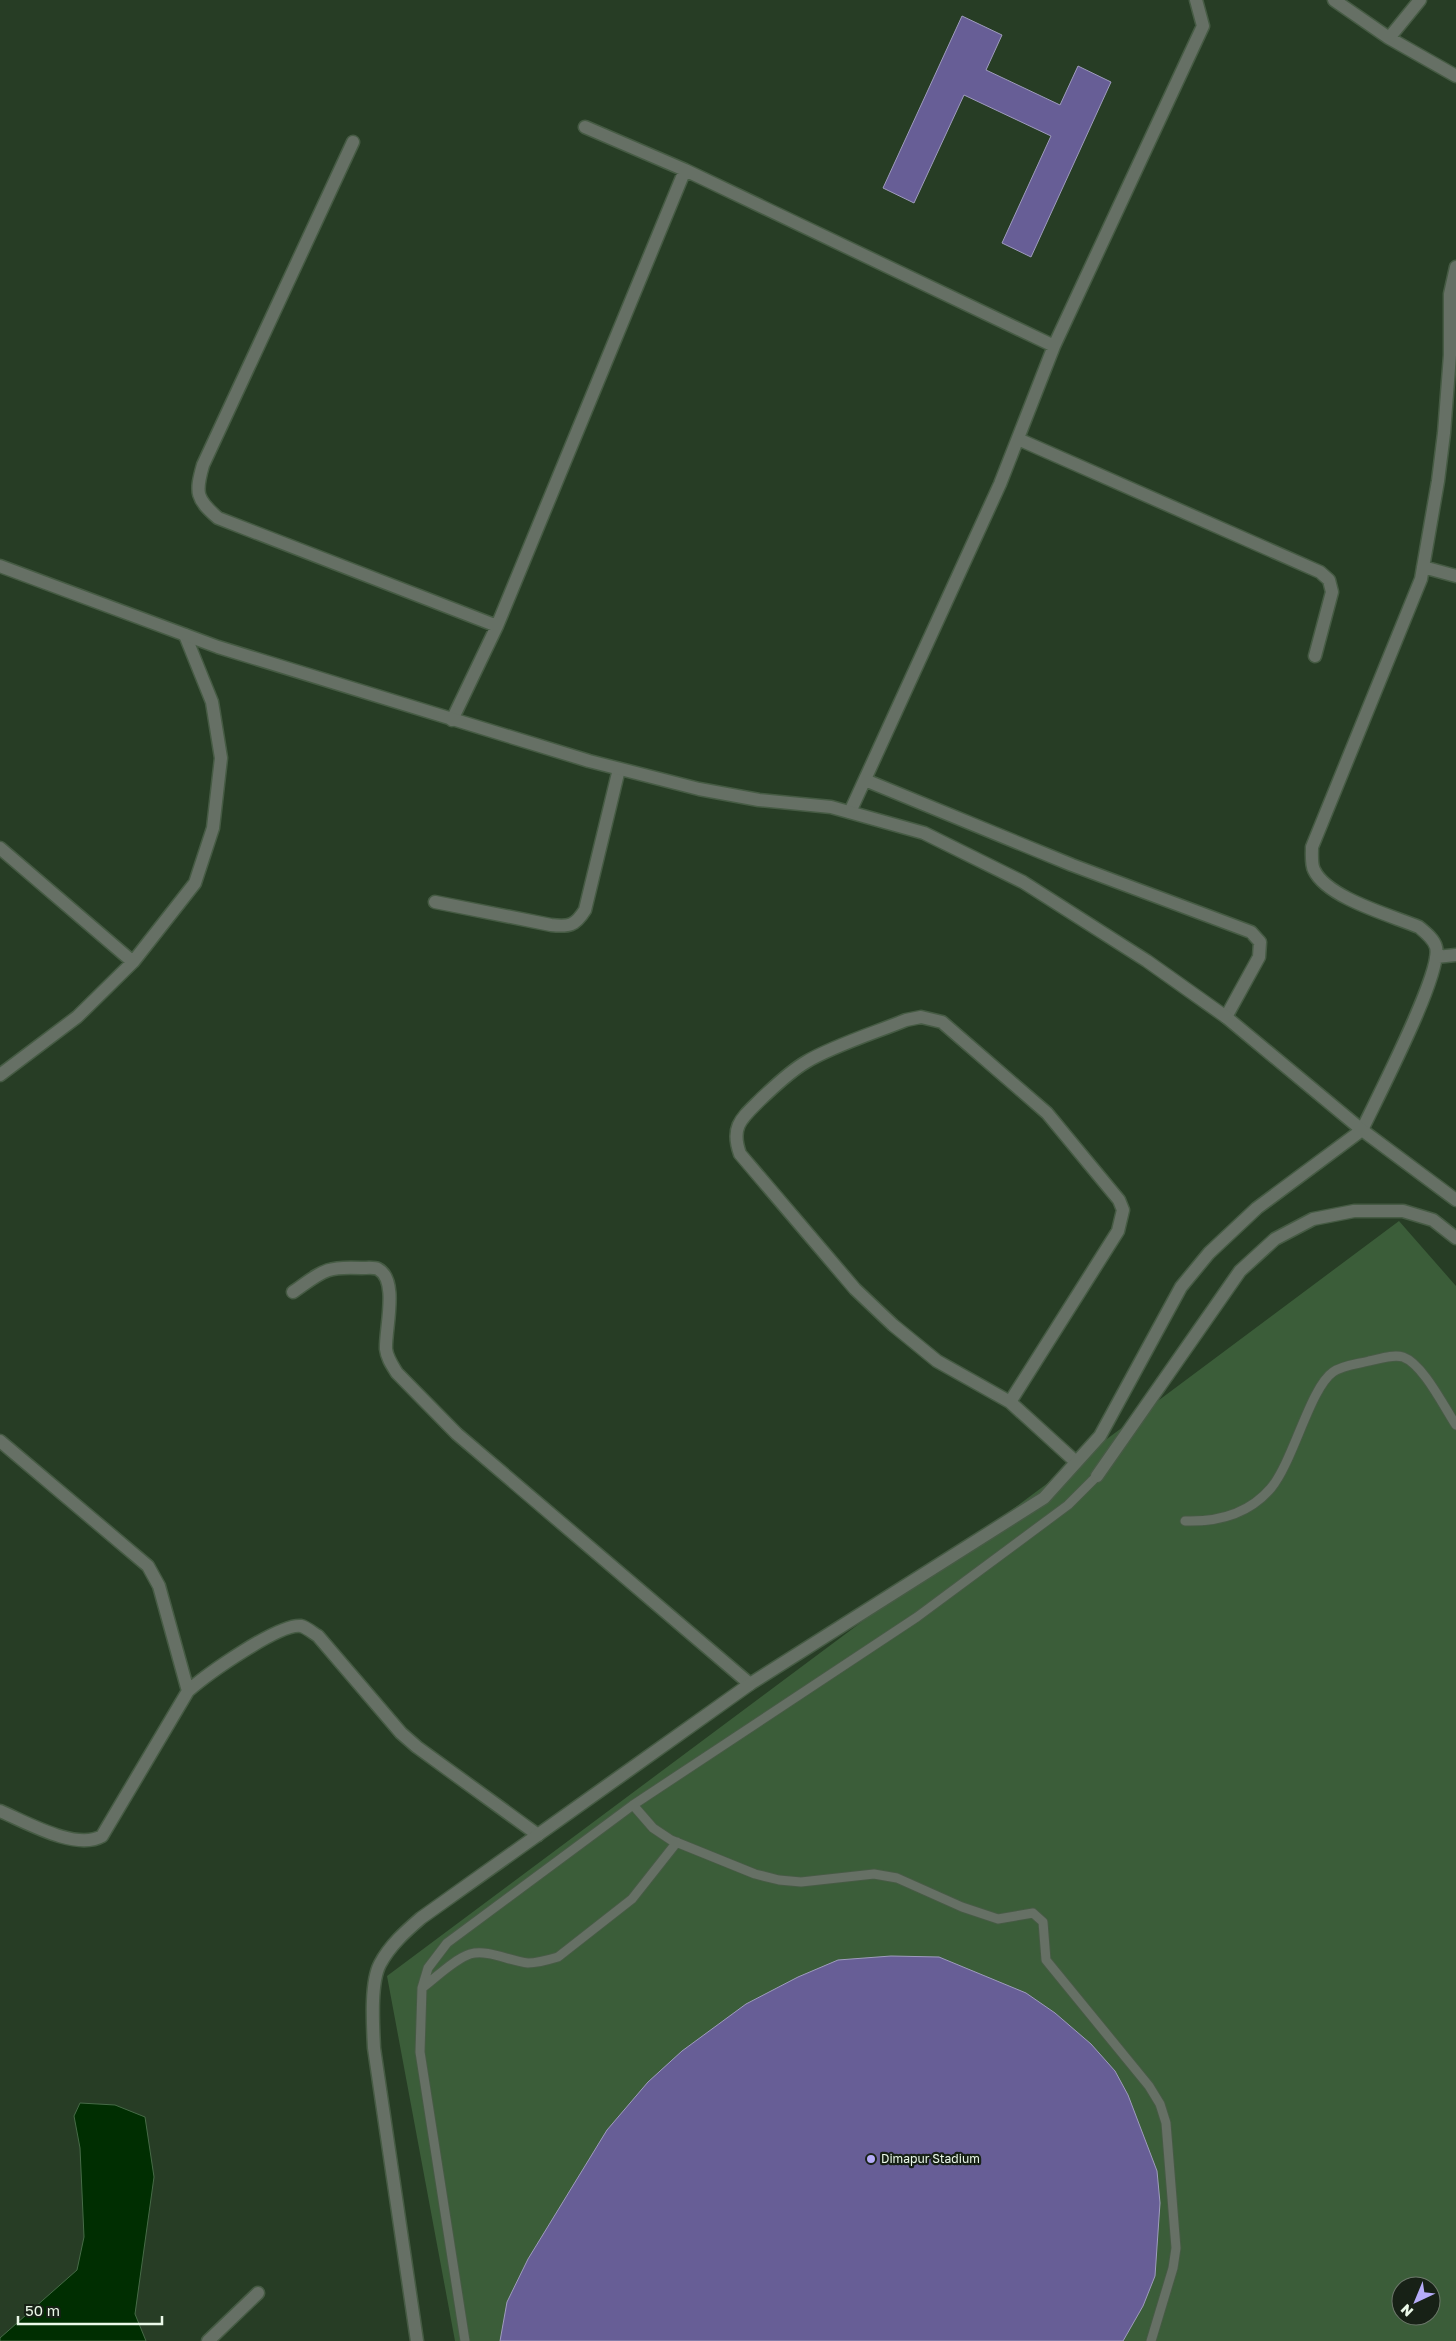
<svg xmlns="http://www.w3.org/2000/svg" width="1456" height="2341" font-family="'Golos Text',sans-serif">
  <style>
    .green { fill: #3b5d39; fill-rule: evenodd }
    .water { fill: #002e01; stroke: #466b47 }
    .building { fill: #675e96; stroke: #9f9cbe }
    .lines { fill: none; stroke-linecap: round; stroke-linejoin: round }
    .service-casing { stroke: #465b44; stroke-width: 11 }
    .minor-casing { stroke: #465b44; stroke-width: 15 }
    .tertiary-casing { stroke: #465b44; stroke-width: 15 }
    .service { stroke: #667065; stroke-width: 9 }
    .minor { stroke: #667065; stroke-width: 12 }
    .tertiary { stroke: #667065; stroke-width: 12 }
    .poi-dot { fill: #b6acf8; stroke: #172116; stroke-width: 2 }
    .labels { text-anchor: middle; stroke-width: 4.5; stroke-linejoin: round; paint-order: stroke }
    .poi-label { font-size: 12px; fill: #ebf9e9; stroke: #172116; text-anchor: start }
  </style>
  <rect width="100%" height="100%" fill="#273d25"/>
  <path class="green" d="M1399,1221L1456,1286V2341H455L387,1976ZM1401,2286H1431V2316H1401Z"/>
  <path class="water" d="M80,2103L115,2105L145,2117L154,2177L135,2314L146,2341H0V2338L77,2270L84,2237L80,2148L74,2116Z"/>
  <path class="building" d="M962,16L1002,35L986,70L1060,105L1078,66L1111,82L1031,257L1002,243L1051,136L964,95L914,203L883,188Z
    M891,1956L939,1957L1026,1993L1055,2013L1091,2044L1115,2071L1128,2095L1157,2171L1160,2203L1155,2276L1143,2306L1123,2341H500L507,2302L528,2259L607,2130L648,2082L682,2051L746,2004L798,1977L838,1960Z"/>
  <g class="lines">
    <g class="service-casing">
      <path id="service" d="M1185,1521C1217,1522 1249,1514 1271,1488C1293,1462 1310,1388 1333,1372C1343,1365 1358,1364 1369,1361C1379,1359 1393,1354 1403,1357C1423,1364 1444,1407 1456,1425
        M633,1805L653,1828L671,1840L755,1874L779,1880L801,1882L874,1874L897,1878L962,1907L998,1919L1033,1913L1043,1922L1046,1960L1149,2086L1160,2104L1166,2123L1176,2248L1173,2268L1151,2341
        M422,1988C437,1977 453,1960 470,1954C488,1949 509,1961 528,1963C538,1963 548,1960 558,1957L632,1899L677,1842
        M465,2341L420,2052L422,1988L428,1968L447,1943L633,1805L917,1617L1068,1505L1097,1476"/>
    </g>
    <g class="minor-casing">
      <path id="minor" d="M1334,0L1389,38L1456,76
        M1389,38L1420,0
        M585,127L685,170L1054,346
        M353,142L203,465C195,493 196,499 218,518L497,626
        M1018,439L1320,572L1329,580L1332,592L1315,656
        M1423,567L1456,576
        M452,720L497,626L685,170
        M865,780L1072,865L1251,932L1260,942L1259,957L1226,1017
        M850,812L1000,484L1054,346L1203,26L1196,0
        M0,848L133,962
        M435,902L551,925C569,927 575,926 585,910L619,769
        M1436,957L1456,955
        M0,1075L77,1017L133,962L195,883L213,828L221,758L212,702L185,635
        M1362,1130C1376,1100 1443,972 1436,947C1434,939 1425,932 1419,927C1390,915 1327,898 1314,870C1311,864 1312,854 1312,847L1421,579L1438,481L1444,433L1450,355V294L1456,267
        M293,1292C323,1271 325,1266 362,1268C367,1268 374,1267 378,1269C399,1280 385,1329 386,1349C387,1358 392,1365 397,1373L457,1434L750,1684
        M1010,1402L1118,1231L1123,1210L1119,1200L1047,1113L942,1022L921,1017L906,1020C877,1032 832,1046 806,1062C789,1072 775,1086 761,1099C742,1118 730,1126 740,1154L855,1289L893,1325L937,1361L1010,1402L1076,1462
        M0,1441L148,1566L159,1586L188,1691
        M1097,1476L1240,1271L1275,1239L1313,1219L1354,1211H1403L1433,1220L1456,1238
        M0,1811C26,1822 76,1851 102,1836L188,1691C206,1675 279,1623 301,1626C306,1627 313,1633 318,1636L401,1733L417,1747L538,1835
        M208,2341L258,2293"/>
    </g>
    <g class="tertiary-casing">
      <path id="tertiary" d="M0,566L218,647L589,761L699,789L759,800L831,807L924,833L1023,882L1147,961L1226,1017L1362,1130L1456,1200
        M417,2341L374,2048C373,2026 370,1983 380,1964C390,1945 406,1931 421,1918L750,1684L1044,1498L1100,1436L1181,1287L1209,1253L1257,1208L1362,1130"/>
    </g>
    <use href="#service" class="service"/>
    <use href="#minor" class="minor"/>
    <use href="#tertiary" class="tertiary"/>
  </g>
  <circle class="poi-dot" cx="871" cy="2159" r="5"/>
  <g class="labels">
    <g class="poi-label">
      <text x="881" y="2163">Dimapur Stadium</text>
    </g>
  </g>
  <g transform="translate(1416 2301) rotate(224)"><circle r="24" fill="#172116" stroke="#6c776a"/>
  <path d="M0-4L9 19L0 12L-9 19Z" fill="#b6acf8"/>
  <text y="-8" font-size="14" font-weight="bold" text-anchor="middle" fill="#ebf9e9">N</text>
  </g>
  <path d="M18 2316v8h144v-8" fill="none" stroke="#ebf9e9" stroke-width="2.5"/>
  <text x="25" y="2316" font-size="15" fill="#ebf9e9" stroke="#172116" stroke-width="4" paint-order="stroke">50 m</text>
</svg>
